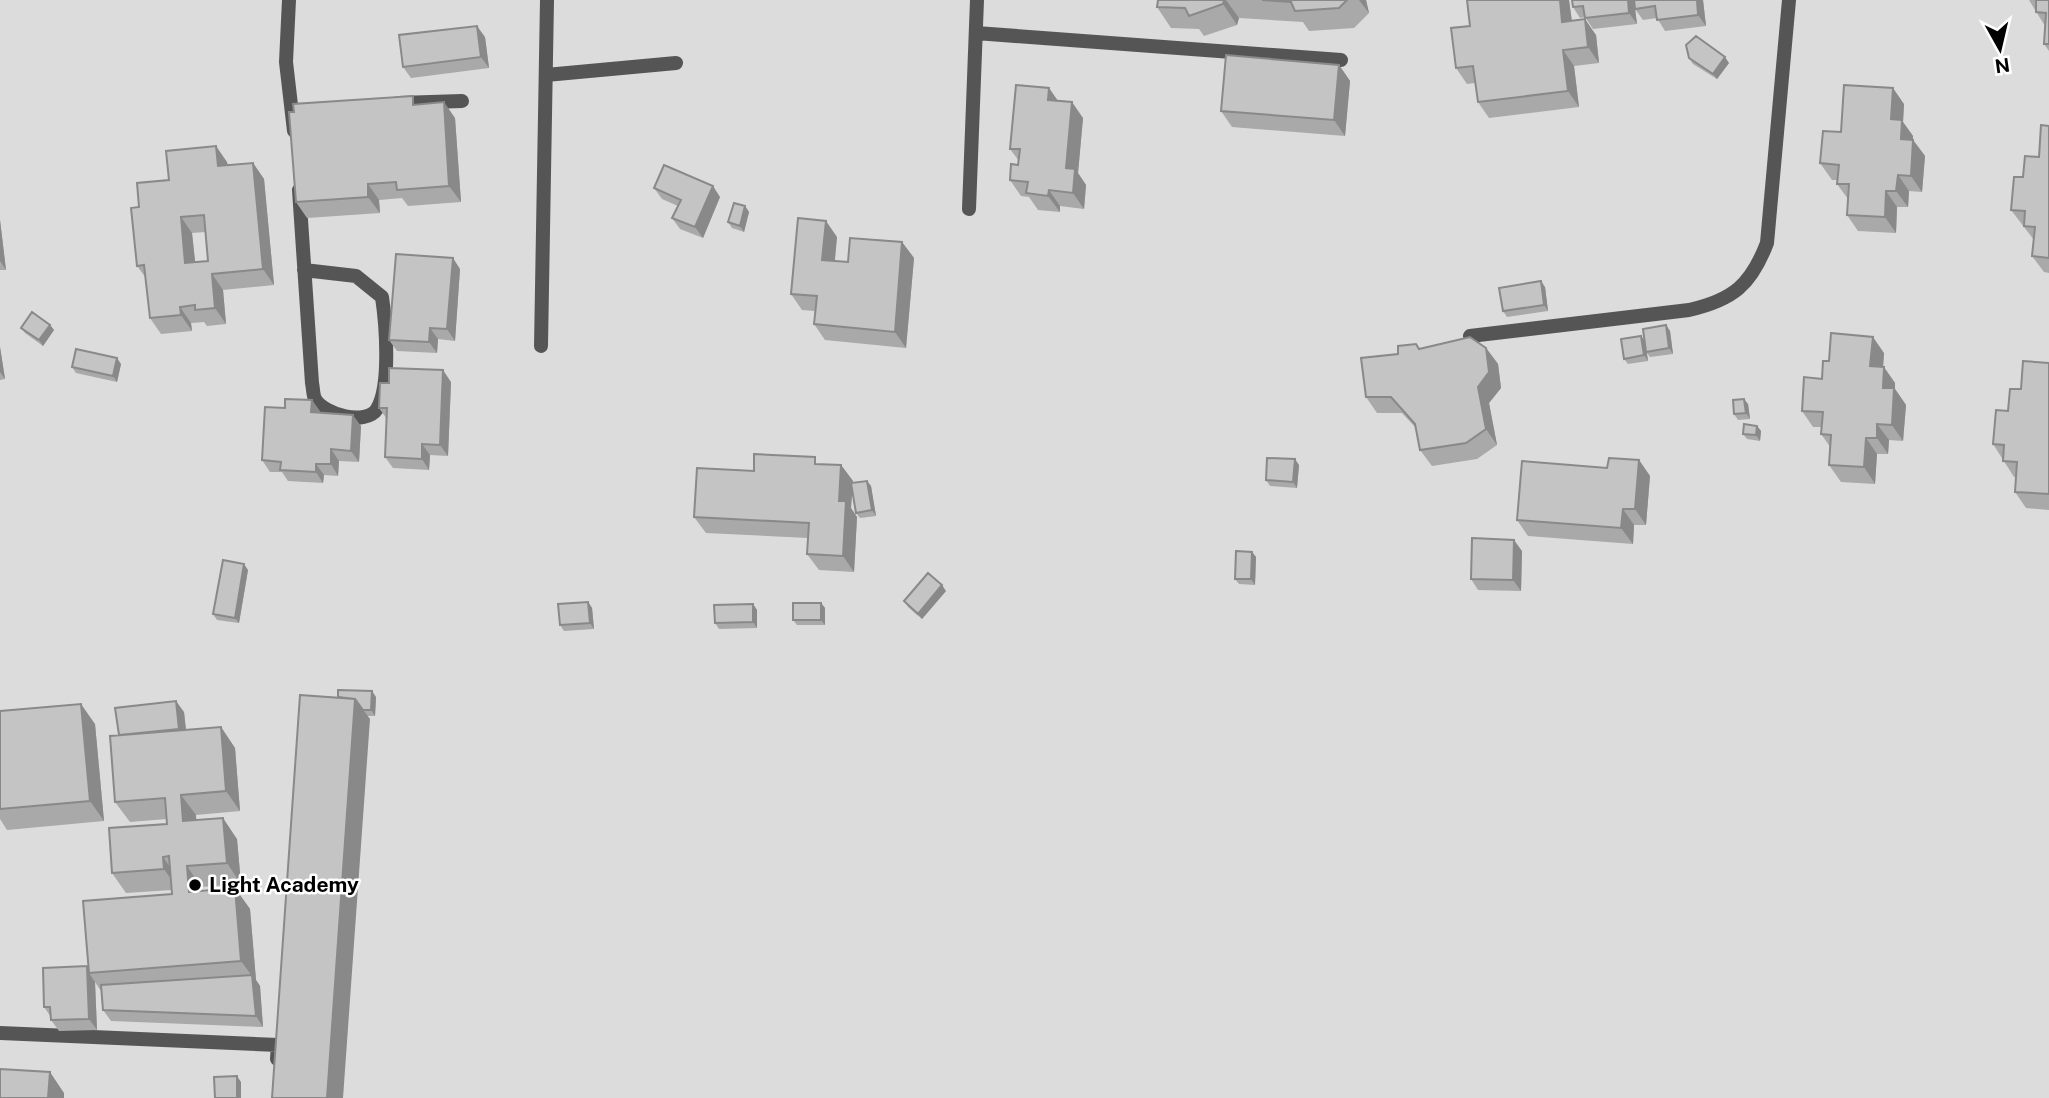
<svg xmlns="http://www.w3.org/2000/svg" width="2049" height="1098" font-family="'Public Sans',sans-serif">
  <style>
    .green { fill: #dcdcdc }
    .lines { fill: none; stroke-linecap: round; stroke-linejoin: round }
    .lane { stroke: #555; stroke-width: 14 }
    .street { stroke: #555; stroke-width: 14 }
    .wall { fill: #a9a9a9; fill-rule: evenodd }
    .shaded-wall { fill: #898989 }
    .building { fill: #c4c4c4; stroke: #898989; stroke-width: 2; fill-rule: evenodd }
    .poi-dot { fill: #000; stroke: #fff; stroke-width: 2.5 }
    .labels { text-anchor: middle; stroke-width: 5; stroke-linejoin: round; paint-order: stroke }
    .poi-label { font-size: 21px; font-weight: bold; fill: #000; stroke: #fff; text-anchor: start }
  </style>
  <rect width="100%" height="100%" fill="#fff"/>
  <path class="green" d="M0,0H2049V1098H0Z"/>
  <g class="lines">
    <path class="lane" d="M289,0L286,62L294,131
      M546,75L676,63
      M399,103L462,101
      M299,190L312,383C313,387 313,395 315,399C324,415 366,426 377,409C391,386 386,324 382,297L356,276L304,270
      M541,346L547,0
      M0,1033L278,1045L277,1059"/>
    <path class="street" d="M976,33L1341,60
      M969,209L977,0
      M1470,336L1689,310C1733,300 1751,285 1767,243L1789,0"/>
  </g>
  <path class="wall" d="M1158,0H1366L1369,13L1354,28L1309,31L1303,22L1239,18L1237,25L1204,36L1199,29L1171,28L1157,7Z
    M1569,0L1572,21L1596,35L1599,63L1574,66L1579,107L1489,118L1478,102L1475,83L1467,84L1456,68L1470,26Z
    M1572,0H1703L1706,26L1665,31L1657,18L1643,20L1635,9L1637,24L1593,29L1585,17L1580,18L1573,7Z
    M2029,0H2049V51L2044,44L2045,26Z
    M485,37L489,68L411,78L403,67Z
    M1689,58L1729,63L1717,79L1693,64Z
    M1339,65L1350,81L1345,136L1232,127L1221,111Z
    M1049,88L1058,101L1083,118L1078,173L1086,185L1084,209L1060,206V212L1038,210L1029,197L1021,196L1010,180L1018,165L1019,161L1010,149Z
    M418,104L455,118L461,202L408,206L402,198L379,200L380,213L307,218L296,202Z
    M1904,104L1903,122L1913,136V140L1925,156L1922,192L1909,191L1908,207H1897L1896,233L1858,231L1847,215L1848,199L1837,184L1838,180H1832L1820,163L1841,132Z
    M2049,126V273L2044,272L2032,256L2034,240L2011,210L2023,177L2039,157Z
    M227,162L228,165L253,163L264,179L274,285L223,290L226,324L207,326L204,322L191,323L192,331L161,334L150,318L146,278L137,266L139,207L169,180ZM205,232L208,261L195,262L192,233Z
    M654,188L720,197L703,238L680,229L672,218L678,206L662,199Z
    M745,206L749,212L744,232L732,228L728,222Z
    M0,220L6,270H0Z
    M837,237L835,261L848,262L902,242L914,258L906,348L825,340L814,324L815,311L802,310L791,294Z
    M460,269L455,341L438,339L437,353L397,351L389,340Z
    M1545,287L1548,311L1507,317L1503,311Z
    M50,325L54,330L43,346L25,333L21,328Z
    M1666,325L1670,331L1673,354L1650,357L1647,353L1648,361L1628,364L1624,359Z
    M0,347L5,379L0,380Z
    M1420,348H1486L1498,364L1501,388L1489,403L1497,445L1477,459L1432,466L1420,450L1416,428L1402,413H1377L1366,397L1398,354Z
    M1884,353L1883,367L1895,383V389L1906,405L1903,441L1889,440L1888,454H1877L1875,484L1841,482L1829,465L1831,448L1821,434V427H1813L1802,411L1822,379L1829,361Z
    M2049,363V510L2026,508L2015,492L2016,477H2014L1993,444L2021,389Z
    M121,364L117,382L76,373L72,367Z
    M451,382L448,456L430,455L429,470L393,468L385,457L387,419L379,408L389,383Z
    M312,400L320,413L361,426L359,462L339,461L338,476L324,475L323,483L288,481L282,472H270L262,460L285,408Z
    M1748,404L1750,419L1738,420L1734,414Z
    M1757,426L1761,431L1760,441L1747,439L1743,434Z
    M1639,460L1650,476L1646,525H1634L1633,544L1528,536L1517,520L1607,468Z
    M820,464L841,465L853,481V483L867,481L871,486L876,516L860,518L856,513L852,490L851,508L857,517L854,572L819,570L807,554L808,538L706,533L694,517L754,471Z
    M1299,465L1297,488L1270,486L1266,480Z
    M1522,551L1521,591L1478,590L1471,579Z
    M1252,552L1256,557L1255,585L1239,584L1235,579Z
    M248,570L239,623L217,620L213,614Z
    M946,591L922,619L908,607L904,601Z
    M588,602L592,608L594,629L564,631L560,625Z
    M821,603L825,608V625H797L793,620Z
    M753,604L757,610V628L719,629L715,623Z
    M338,697H376L375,716H367L370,719Z
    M0,711L95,724L104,821L7,830L0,819Z
    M184,712L186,730L221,727L235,748L240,811L196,815V820L237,839L241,884L201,887V891L235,888L250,909L256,980L260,986L263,1027L111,1021L103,1010L101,991L95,982L97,1030L59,1031L51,1020V1017L44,1007L87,966L172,894V890L126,893L112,873L167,824V819L130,822L115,802L119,736Z"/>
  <path class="shaded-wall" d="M1224,0H1226L1239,18L1237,25L1223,4Z
    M1359,0H1366L1369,13Z
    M1560,0H1569L1574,38L1562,22Z
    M1628,0H1634L1637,24L1629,13Z
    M1697,0H1703L1706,26L1698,15Z
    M1585,19L1596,35L1599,63L1588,47Z
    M477,26L485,37L489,68L481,57Z
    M1563,50L1574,66L1579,107L1568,91Z
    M1725,57L1729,63L1717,79L1713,74Z
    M1339,65L1350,81L1345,136L1334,120Z
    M1049,88L1060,104L1048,100Z
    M1893,88L1904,104L1903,122L1913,136L1912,155L1901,139L1891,119Z
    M444,102L455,118L461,202L449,186Z
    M1072,102L1083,118L1078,173L1086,185L1084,209L1073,193L1066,168Z
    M1913,140L1925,156L1922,192L1911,176Z
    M216,146L227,162L229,182L218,166Z
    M253,163L264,179L274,285L263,269Z
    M1898,175L1909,191L1908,207L1896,191Z
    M368,184L379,200L380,213L368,197Z
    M713,186L720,197L703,238L695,227Z
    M1049,190L1060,206V212L1048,196Z
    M1886,191L1897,207L1896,233L1885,217Z
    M745,206L749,212L744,232L740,226Z
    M181,217L192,233L197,279L185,263Z
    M0,220L6,270L0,261Z
    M826,221L837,237L833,277L822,260Z
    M902,242L914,258L906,348L895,332Z
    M453,258L460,269L455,341L447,329Z
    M212,274L223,290L226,324L215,308Z
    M1541,281L1545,287L1548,311L1544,305Z
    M180,307L191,323L192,331L181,315Z
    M50,325L54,330L43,346L39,340Z
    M1666,325L1670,331L1673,354L1669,348Z
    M430,328L438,339L437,353L429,342Z
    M1641,336L1645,341L1648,361L1644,355Z
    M1873,337L1884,353L1882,382L1870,366Z
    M0,347L5,379L0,372Z
    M1486,348L1498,364L1501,388L1489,403L1497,445L1486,429L1478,387Z
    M117,358L121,364L117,382L113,376Z
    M1884,367L1895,383V389L1906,405L1903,441L1892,425L1883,388Z
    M443,370L451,382L448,456L440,445Z
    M1744,399L1748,404L1750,419L1746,413Z
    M312,400L320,411L319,424L311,412Z
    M353,415L361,426L359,462L351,451Z
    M1877,424L1889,440L1888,454L1877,438Z
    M1757,426L1761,431L1760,441L1756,435Z
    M1866,438L1877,454L1875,484L1864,467Z
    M422,444L430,455L429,470L422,459Z
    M331,449L339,461L338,476L331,464Z
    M1295,459L1299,465L1297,488L1293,482Z
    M1639,460L1650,476L1646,525L1635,509Z
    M316,464L324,475L323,483L316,472Z
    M841,465L853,481L851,508L857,517L854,572L843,556L839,501Z
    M867,481L871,486L876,516L872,510Z
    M1623,509L1634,525L1633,544L1621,528Z
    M1514,540L1522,551L1521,591L1513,580Z
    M1252,552L1256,557L1255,585L1251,579Z
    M244,564L248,570L239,623L235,618Z
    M942,585L946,591L922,619L918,614Z
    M588,602L592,608L594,629L590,623Z
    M821,603L825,608V625L821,620Z
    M753,604L757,610V628L753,622Z
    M372,691L376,697L375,716L371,710Z
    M355,699L370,719L343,1098H327Z
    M176,701L184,712L187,740L179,729Z
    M81,704L95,724L104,821L90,801Z
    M221,727L235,748L240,811L226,791Z
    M181,795L196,815L198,842L183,821Z
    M223,818L237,839L241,884L227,863Z
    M163,857L177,877L178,889L164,869Z
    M187,866L201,887L203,912L189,892Z
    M235,888L250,909L256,980L260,986L263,1027L256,1016L252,976L241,961Z
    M87,966L89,973L95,982L97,1030L89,1019Z
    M50,1072L64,1093V1098H48Z
    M237,1076L241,1082V1098H237Z"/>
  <path class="building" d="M1158,0H1224L1223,4L1189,16L1185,8L1157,7Z
    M1262,0H1347L1339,8L1295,11L1291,2Z
    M1467,0H1560L1562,22L1585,19L1588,47L1563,50L1568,91L1478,102L1473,66L1456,68L1451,28L1470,26Z
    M1572,0H1628L1629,13L1585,18L1583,6L1573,7Z
    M1634,0H1697L1698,15L1657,20L1655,6L1635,9Z
    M2036,0H2049V44H2044L2046,13L2036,12Z
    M477,26L481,57L403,67L399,35Z
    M1696,36L1725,57L1713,74L1689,58L1686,45Z
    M1226,55L1339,65L1334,120L1221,111Z
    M1016,85L1049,88L1048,100L1072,102L1066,168L1075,169L1073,193L1049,190L1048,196L1026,193L1028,182L1010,180L1011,164L1018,165L1020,149H1010Z
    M1844,85L1893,88L1891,119L1902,120L1901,139L1913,140L1911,176L1898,175L1896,191H1886L1885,217L1847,215L1849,184H1837L1839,165L1820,163L1823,131L1841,132Z
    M413,96V105L444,102L449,186L397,190L396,182L368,184V197L296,202L289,112H294L293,104Z
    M2041,125L2049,126V258L2032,256L2035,227L2024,226L2025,211L2011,210L2014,177H2023L2025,156L2039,157Z
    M216,146L218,166L253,163L263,269L212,274L215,308L195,310V305L180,307L181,315L150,318L144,265L137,266L131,208L139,207L137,183L169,180L166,151ZM204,215L208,261L185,263L181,217Z
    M664,165L713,186L695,227L672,218L681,200L654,188Z
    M734,203L745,206L740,226L728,222Z
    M798,218L826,221L822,260L848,262L850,238L902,242L895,332L814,324L817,296L791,294Z
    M396,254L453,258L447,329L430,328L429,342L389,340Z
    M1541,281L1544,305L1503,311L1499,288Z
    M32,312L50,325L39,340L21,328Z
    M1666,325L1669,348L1646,352L1643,329Z
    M1831,333L1873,337L1870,366L1884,367L1883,388H1894L1892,425L1877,424V438H1866L1864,467L1829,465L1831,435L1821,434L1823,412L1802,411L1804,377L1822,379L1823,361H1829Z
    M1641,336L1644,355L1624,359L1621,339Z
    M1470,337L1486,348L1489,372L1478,387L1486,429L1466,443L1420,450L1415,424L1391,397H1366L1361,358L1398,354V346L1416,344L1419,349Z
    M76,349L117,358L113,376L72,367Z
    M2023,361L2049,363V494L2015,492L2017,462L2003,461L2004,445L1993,444L1996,410L2008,411L2010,389H2021Z
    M389,368L443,370L440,445L422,444V459L385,457L387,408H379L380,383H389Z
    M285,399L312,400L311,412L353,415L351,451L331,449V464H316V472L280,470L281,462L262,460L265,407L285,408Z
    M1744,399L1746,413L1734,414L1733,400Z
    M1744,424L1757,426L1756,435L1743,434Z
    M754,454L815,457V464L841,465L839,501H846L843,556L807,554L809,523L694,517L697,468L754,471Z
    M1267,458L1295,459L1293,482L1266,480Z
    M1609,458L1639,460L1635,509H1623L1621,528L1517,520L1522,461L1607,468Z
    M867,481L872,510L856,513L851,483Z
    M1472,538L1514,540L1513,580L1471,579Z
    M1236,551L1252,552L1251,579H1235Z
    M223,560L244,564L235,618L213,614Z
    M928,573L942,585L918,614L904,601Z
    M588,602L590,623L560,625L558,604Z
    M793,603H821V620H793Z
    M753,604V622L715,623L714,605Z
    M338,690L372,691L371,710H363L355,699L338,697Z
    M300,695L355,699L327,1098H272Z
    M176,701L179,729L119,735L115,708Z
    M81,704L90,801L0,809V711Z
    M221,727L226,791L181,795L183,821L223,818L227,863L187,866L189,892L235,888L241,961L89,973L83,901L172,894L169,856L163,857L164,869L112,873L109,828L167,824L165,798L115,802L110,736Z
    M87,966L89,1019L51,1020L50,1007H44L43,968Z
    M252,975L256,1016L103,1010L101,985Z
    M0,1069L50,1072L48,1098H0Z
    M237,1076V1098H215L214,1077Z"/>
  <circle class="poi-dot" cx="195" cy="885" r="7"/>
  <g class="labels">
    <g class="poi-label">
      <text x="209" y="892">Light Academy</text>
    </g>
  </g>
  <g transform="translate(2000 49) rotate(172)" stroke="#ffffff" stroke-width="5" paint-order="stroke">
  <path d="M0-5L12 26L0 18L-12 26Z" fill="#000000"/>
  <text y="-10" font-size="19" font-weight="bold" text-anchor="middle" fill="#000000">N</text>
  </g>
</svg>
